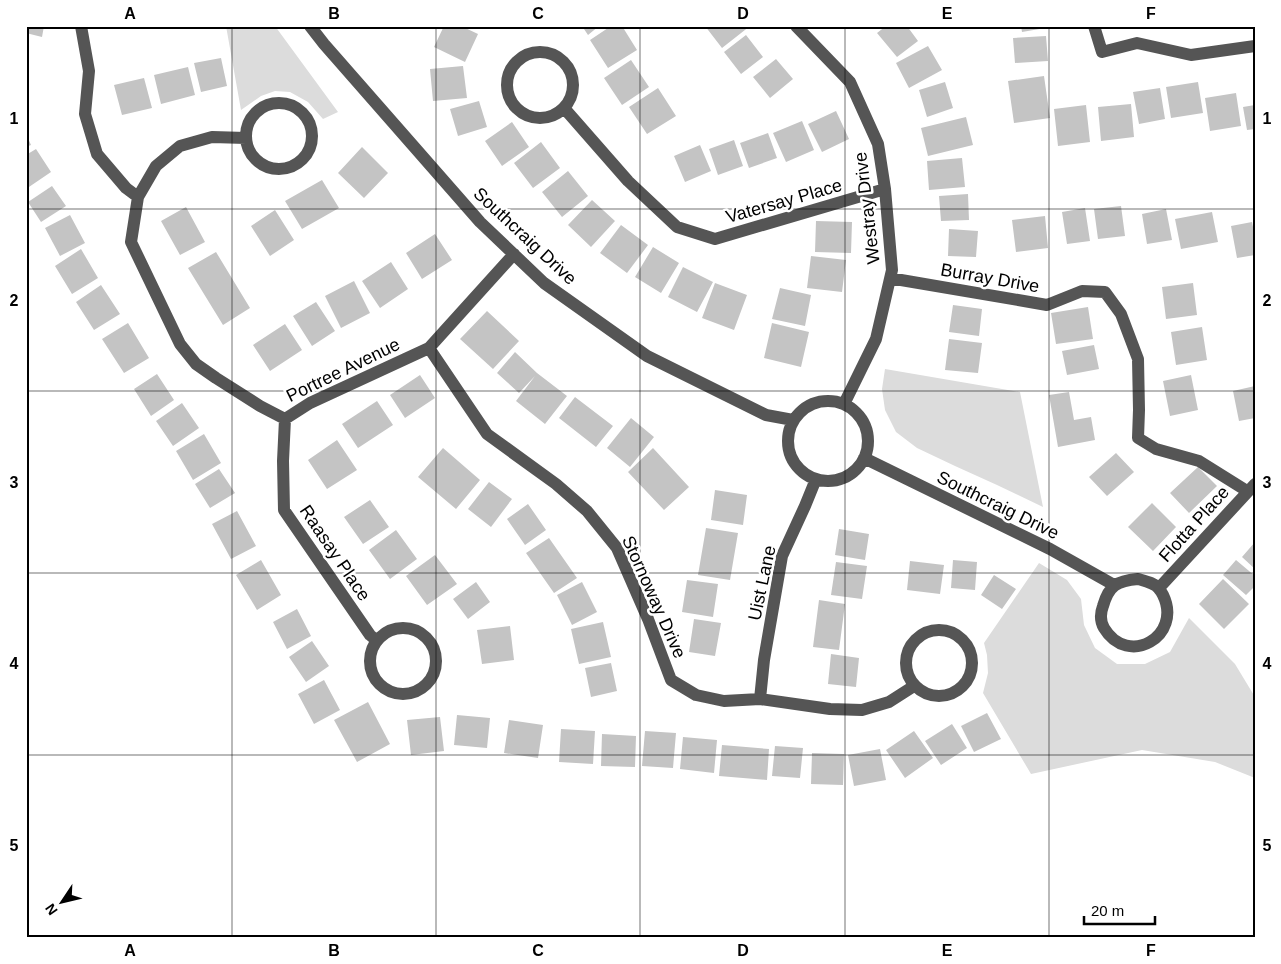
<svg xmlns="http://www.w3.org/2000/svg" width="1281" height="964" font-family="Helvetica,sans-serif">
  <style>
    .green { fill: #dcdcdc }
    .building { fill: #c4c4c4 }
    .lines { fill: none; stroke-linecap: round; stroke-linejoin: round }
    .minor { stroke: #555; stroke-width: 12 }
    .grid { fill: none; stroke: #000; stroke-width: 1; stroke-opacity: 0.55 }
    .labels { text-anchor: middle; stroke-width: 5; stroke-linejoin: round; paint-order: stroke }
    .street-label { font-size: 18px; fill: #000; stroke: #fff }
    .neatline { fill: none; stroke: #000; stroke-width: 2 }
    .grid-label { font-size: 16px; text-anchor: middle; font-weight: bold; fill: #000 }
  </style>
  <rect width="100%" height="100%" fill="#fff"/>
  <path class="green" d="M226,26H275L338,112L323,119L308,102L290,92L275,91L261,96L241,110Z
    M885,369L1020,392L1043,507L997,485L955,466L917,448L896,432L885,410L882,389Z
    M1039,563L1067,580L1081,599L1084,625L1095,648L1117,664H1145L1170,652L1189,618L1235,664L1255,697V778L1215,762L1142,750L1031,774L983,693L988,673L987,655L984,643Z"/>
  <path class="building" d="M26,26H44L42,37L26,33Z
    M444,26H461L478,34L465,62L434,47Z
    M582,26H599L588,35Z
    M611,26H622L637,50L608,68L590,40Z
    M705,26H750L722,48Z
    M886,26H907L918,41L897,57L877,33Z
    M1021,26H1051V27L1022,32Z
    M746,35L763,57L741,74L724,52Z
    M1046,36L1048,61L1015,63L1013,38Z
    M928,46L942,70L909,88L896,63Z
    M221,58L227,86L201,92L194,63Z
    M776,59L793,79L770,98L753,77Z
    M631,60L649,87L622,105L604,78Z
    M463,66L467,98L433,101L430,69Z
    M188,67L195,95L161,104L154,75Z
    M1044,76L1050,118L1014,123L1008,81Z
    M144,78L152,108L122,115L114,85Z
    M945,82L953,108L927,117L919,90Z
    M1198,82L1203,113L1171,118L1166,87Z
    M658,88L676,116L647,134L629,107Z
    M1160,88L1165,119L1139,124L1133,92Z
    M1236,93L1241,126L1210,131L1205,98Z
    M479,101L487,127L458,136L450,109Z
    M1131,104L1134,137L1101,141L1098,107Z
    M1086,105L1090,142L1058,146L1054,109Z
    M1255,105V129L1247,130L1243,107Z
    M836,111L849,139L822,152L808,124Z
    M966,117L973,145L928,156L921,128Z
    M802,121L814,150L786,162L773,133Z
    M512,122L529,147L502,166L485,141Z
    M768,133L777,158L749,168L740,143Z
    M26,134L31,145L26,147Z
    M734,140L743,166L718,175L709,149Z
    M541,142L560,168L533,188L514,163Z
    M700,145L711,171L685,182L674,156Z
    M362,147L388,173L364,198L338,173Z
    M36,149L51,172L26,189V155Z
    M962,158L965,187L929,190L927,161Z
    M568,171L588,196L562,217L542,192Z
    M322,180L339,208L302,229L285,201Z
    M52,186L66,206L41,222L28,202Z
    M968,194L969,220L941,221L939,196Z
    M592,200L615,221L591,247L568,225Z
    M1121,206L1125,236L1098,239L1094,209Z
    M186,207L205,242L180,255L161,221Z
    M1085,208L1090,241L1067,244L1062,212Z
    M1166,209L1172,240L1147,244L1142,214Z
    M275,210L294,240L270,256L251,226Z
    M1212,212L1218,242L1181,249L1175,219Z
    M70,215L85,243L60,256L45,228Z
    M1045,216L1048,248L1016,252L1012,220Z
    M816,221L852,222L851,253L815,252Z
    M1252,222L1255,237V255L1237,258L1231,226Z
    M621,225L648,245L627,273L600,253Z
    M949,229L978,231L976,257L948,256Z
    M435,234L452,260L422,279L406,253Z
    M653,247L679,263L661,293L635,277Z
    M81,249L98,278L72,294L55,266Z
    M216,252L250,308L223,325L188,268Z
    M811,256L846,260L842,292L807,288Z
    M391,262L408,289L380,308L362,281Z
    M683,267L713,282L697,312L668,297Z
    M354,281L370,313L341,328L325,296Z
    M715,283L747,295L734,330L702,318Z
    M1193,283L1197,315L1166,319L1162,287Z
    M101,285L120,314L94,330L76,302Z
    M780,288L811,295L805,326L772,319Z
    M316,302L335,331L312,346L293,316Z
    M953,305L982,309L979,336L949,332Z
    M1088,307L1093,339L1056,344L1051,313Z
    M487,311L519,341L493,369L460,339Z
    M128,323L149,358L124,373L102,339Z
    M772,323L809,332L801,367L764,358Z
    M285,324L302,350L270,371L253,345Z
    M1202,327L1207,360L1176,365L1171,332Z
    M949,339L982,343L978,373L945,370Z
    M1094,345L1099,369L1067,375L1062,351Z
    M515,352L537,373L567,396L545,424L516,401L535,376L519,393L497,373Z
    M157,374L174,400L151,416L134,389Z
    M420,375L435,398L405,418L390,395Z
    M1191,375L1198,410L1170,416L1163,381Z
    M1255,386V418L1239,421L1233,391Z
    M1069,392L1074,420L1091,417L1095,440L1058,447L1049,395Z
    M575,397L613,426L596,447L559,418Z
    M377,401L393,425L358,448L342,424Z
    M182,403L199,428L173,446L156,421Z
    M631,418L654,437L630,467L607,448Z
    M204,434L221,463L193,480L176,451Z
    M337,440L357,470L327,489L308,460Z
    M443,448L480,480L456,509L418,477Z
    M653,448L689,487L664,510L628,472Z
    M1116,453L1134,472L1107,496L1089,477Z
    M1198,467L1217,486L1189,513L1170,493Z
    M219,469L235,493L210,508L195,484Z
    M489,482L512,499L491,527L468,509Z
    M715,490L747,495L743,525L711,520Z
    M370,500L389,527L363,544L344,517Z
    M1152,503L1176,527L1153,551L1128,527Z
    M528,504L546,530L525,545L507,519Z
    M237,511L256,546L231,559L212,524Z
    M706,528L738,533L730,580L698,575Z
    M839,529L869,534L865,560L835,555Z
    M396,530L417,559L390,579L369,550Z
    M549,538L577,578L554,593L526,553Z
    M1255,542V569L1242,557Z
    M435,555L457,584L427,605L406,576Z
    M261,560L281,595L257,610L236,575Z
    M953,560L977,562L975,590L951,588Z
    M1236,560L1255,576V586L1246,595L1223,575Z
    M910,561L944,565L940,594L907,590Z
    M836,562L867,566L862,599L831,595Z
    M994,575L1016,589L1002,609L981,595Z
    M1223,579L1249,604L1224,629L1199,604Z
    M687,580L718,584L713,617L682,612Z
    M476,582L490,602L468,619L453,599Z
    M582,582L597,612L572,625L557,595Z
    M819,600L845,604L839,650L813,647Z
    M297,609L311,636L287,649L273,622Z
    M694,619L721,623L715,656L689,652Z
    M603,622L611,657L579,664L571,629Z
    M510,626L514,660L482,664L477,630Z
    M312,641L329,666L306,682L289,657Z
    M831,654L859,658L856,687L828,684Z
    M611,663L617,691L591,697L585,668Z
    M324,680L340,710L314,724L298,694Z
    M368,702L390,744L357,762L334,720Z
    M987,713L1001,739L974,752L961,726Z
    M457,715L490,718L487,748L454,745Z
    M440,717L444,751L411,755L407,720Z
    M509,720L543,725L538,758L504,753Z
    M952,724L967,748L941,765L925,741Z
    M561,729L595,731L593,764L559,762Z
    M645,731L676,733L673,768L642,766Z
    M914,731L933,758L905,778L886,750Z
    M602,734L636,736L635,767L601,766Z
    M683,737L717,740L714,773L680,769Z
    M722,745L769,749L767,780L719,776Z
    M775,746L803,748L800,778L772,776Z
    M880,749L886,780L854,786L848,755Z
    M812,753L844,754L843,785L811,784Z"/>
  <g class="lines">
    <path class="minor" d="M81,26L89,71L85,114L97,154L126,188L138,197
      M310,26L324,44L480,222L544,283L647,356L766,415L793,420
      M796,26L850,82L878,144L885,189L892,270L876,339L844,404
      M1094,26L1102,52L1137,43L1191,55L1255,46
      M507 85a33 33 0 1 1 66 0a33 33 0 1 1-66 0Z
      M246 136a33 33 0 1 1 66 0a33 33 0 1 1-66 0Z
      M564,108L628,181L677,227L715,239L885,189
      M246,138L212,137L180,146L156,166L138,197L131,242L180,344L196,364L216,378L260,406L285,419L310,403L429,348L514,254
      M890,280H901L1047,305L1082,291L1105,292L1121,314L1138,359L1139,410L1138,438L1156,449L1199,461L1247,491
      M429,348L487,434L556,484L587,511L617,548L648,619L671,680L696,695L724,701L760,699L830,709L862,710L889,702L914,686
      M788 441a40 40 0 1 1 80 0a40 40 0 1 1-80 0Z
      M285,419L283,461L284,510L370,635L376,640
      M864,458L1050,549L1114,585
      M1138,579C1145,581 1155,583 1159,589C1161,591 1162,593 1163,595C1183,636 1128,668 1104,628C1100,621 1100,614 1103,606C1109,585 1117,581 1138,579Z
      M1159,588L1255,484
      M370 661a33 33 0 1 1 66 0a33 33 0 1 1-66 0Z
      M906 663a33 33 0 1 1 66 0a33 33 0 1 1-66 0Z
      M760,699L764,660L782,556L805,506L816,479"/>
  </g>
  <path class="grid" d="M232,26V938M436,26V938M640,26V938M845,26V938M1049,26V938M26,209H1255M26,391H1255M26,573H1255M26,755H1255"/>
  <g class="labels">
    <g class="street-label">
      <text transform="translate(784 201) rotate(-16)" y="6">Vatersay Place</text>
      <text transform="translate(867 208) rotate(-97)" y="6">Westray Drive</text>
      <text transform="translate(525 236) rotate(43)" y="6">Southcraig Drive</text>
      <text transform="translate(990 278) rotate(10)" y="6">Burray Drive</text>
      <text transform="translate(343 370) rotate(-26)" y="6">Portree Avenue</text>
      <text transform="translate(998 505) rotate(26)" y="6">Southcraig Drive</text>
      <text transform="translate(1194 524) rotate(-48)" y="6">Flotta Place</text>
      <text transform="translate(335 553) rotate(56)" y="6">Raasay Place</text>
      <text transform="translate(762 583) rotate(-78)" y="6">Uist Lane</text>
      <text transform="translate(654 597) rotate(66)" y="6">Stornoway Drive</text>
    </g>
  </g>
  <rect width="1281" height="964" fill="none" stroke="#ffffff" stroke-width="55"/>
  <g transform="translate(62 902) rotate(235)" stroke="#ffffff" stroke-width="4" paint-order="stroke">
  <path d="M0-4L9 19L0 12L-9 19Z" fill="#000000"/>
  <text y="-8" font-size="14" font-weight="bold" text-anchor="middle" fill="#000000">N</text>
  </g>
  <path d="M1084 916v8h71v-8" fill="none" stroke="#000000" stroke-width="2.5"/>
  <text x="1091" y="916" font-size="15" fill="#000000" stroke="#ffffff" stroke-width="4" paint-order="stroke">20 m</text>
  <rect x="28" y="28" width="1226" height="908" class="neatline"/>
  <g class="grid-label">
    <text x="130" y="19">A</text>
    <text x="334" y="19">B</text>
    <text x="538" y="19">C</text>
    <text x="743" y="19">D</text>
    <text x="947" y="19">E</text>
    <text x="1151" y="19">F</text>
    <text x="14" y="124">1</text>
    <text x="1267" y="124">1</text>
    <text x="14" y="306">2</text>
    <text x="1267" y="306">2</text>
    <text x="14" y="488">3</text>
    <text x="1267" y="488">3</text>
    <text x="14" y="669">4</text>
    <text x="1267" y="669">4</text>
    <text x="14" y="851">5</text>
    <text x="1267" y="851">5</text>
    <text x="130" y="956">A</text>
    <text x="334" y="956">B</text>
    <text x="538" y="956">C</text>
    <text x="743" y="956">D</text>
    <text x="947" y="956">E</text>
    <text x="1151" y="956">F</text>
  </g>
</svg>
